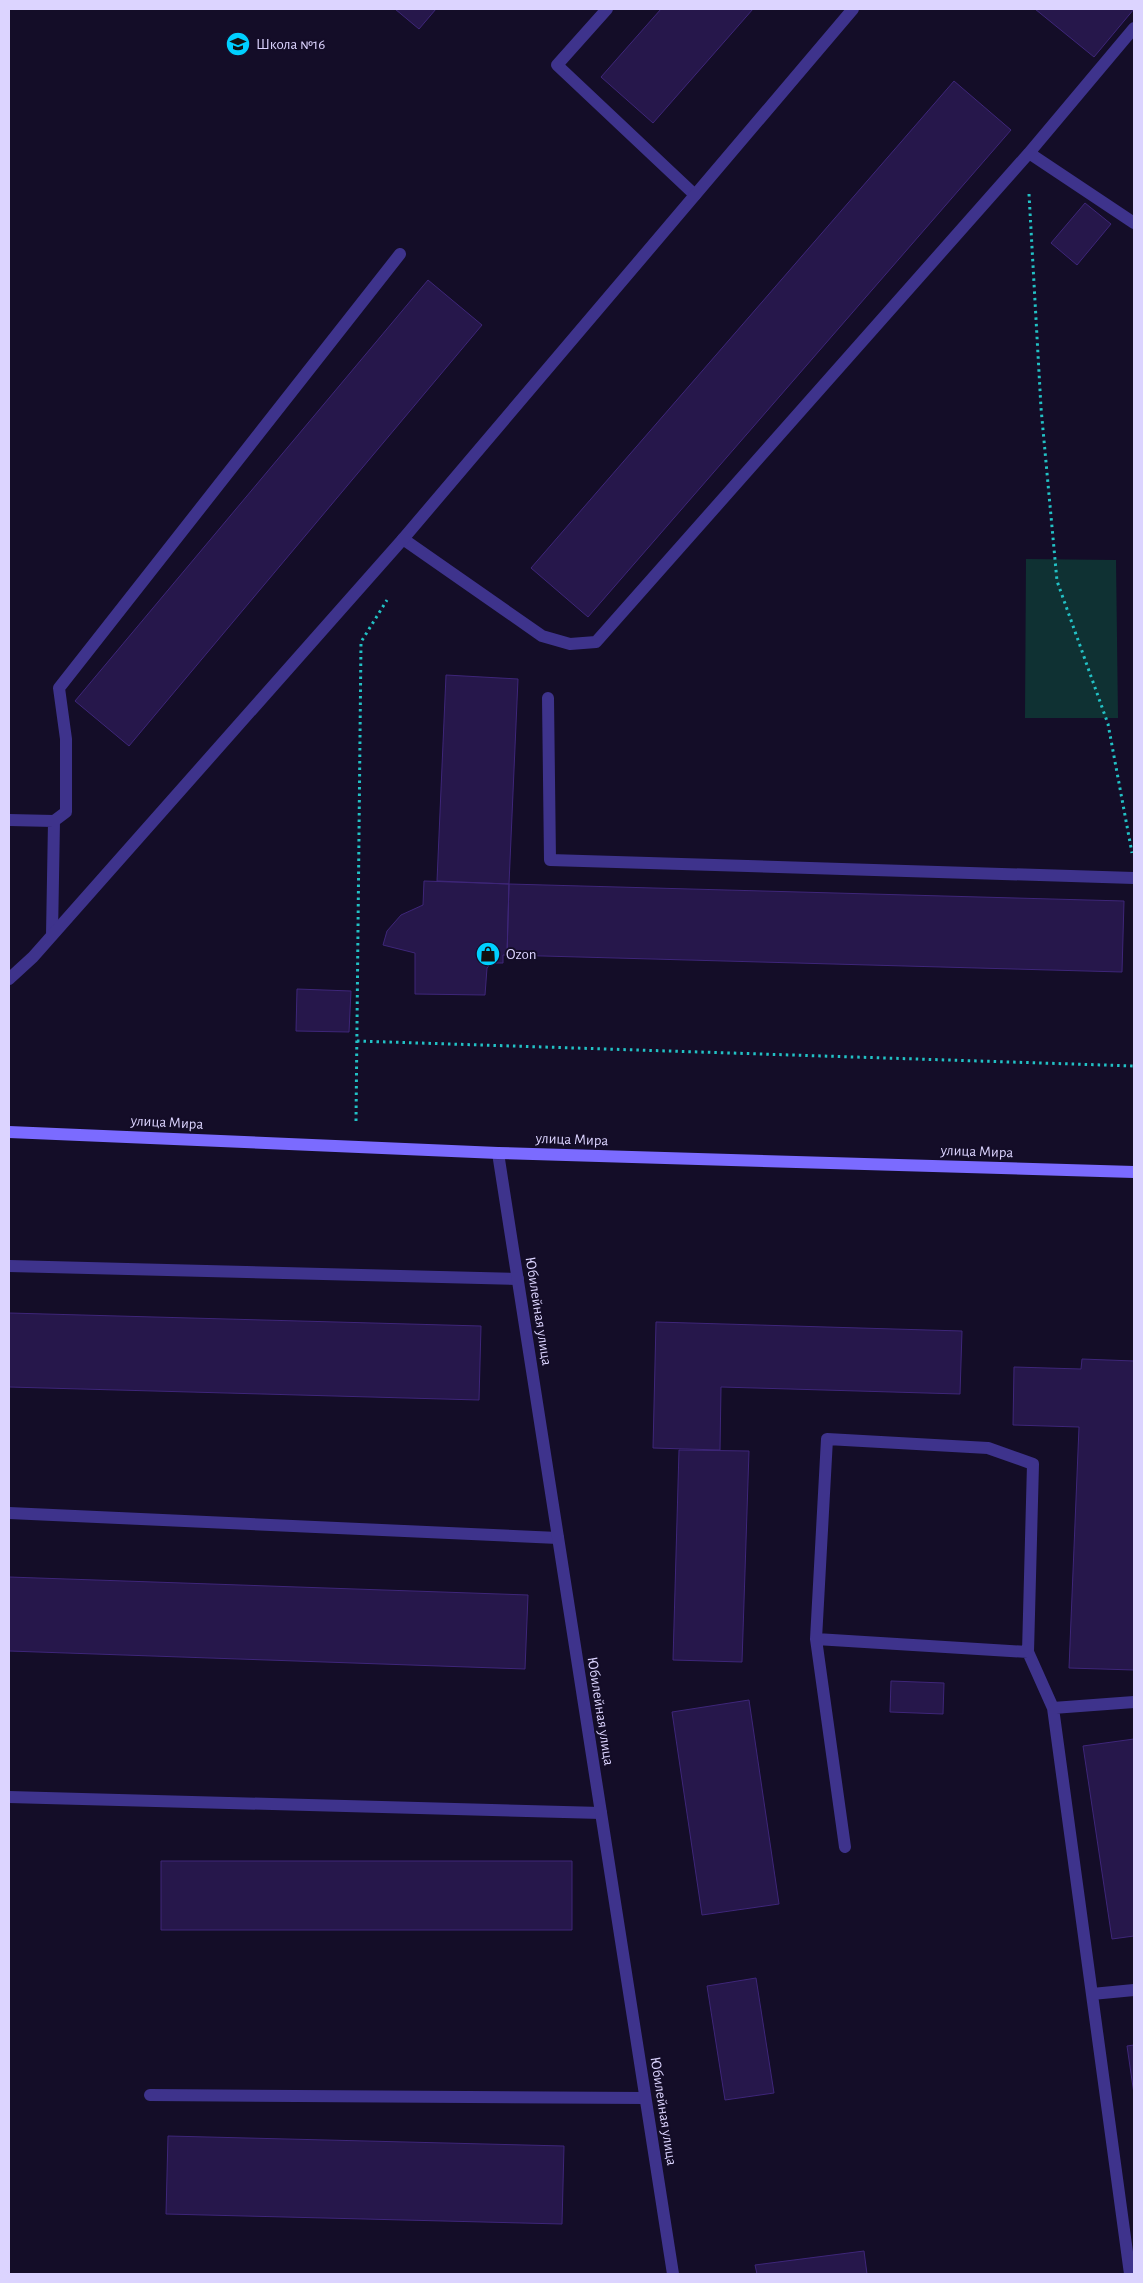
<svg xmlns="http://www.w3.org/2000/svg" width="1143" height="2283" font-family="'Alegreya Sans',sans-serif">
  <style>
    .pitch { fill: #0f3133 }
    .building { fill: #26174b; stroke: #3e2679 }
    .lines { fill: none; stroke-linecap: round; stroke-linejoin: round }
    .path { stroke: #22c1c5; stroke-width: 3; stroke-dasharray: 2.5 4; stroke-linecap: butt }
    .lane { stroke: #3e338c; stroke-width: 12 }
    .street { stroke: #3e338c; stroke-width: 12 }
    .secondary { stroke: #7b6bff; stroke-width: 12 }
    .labels { text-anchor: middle; stroke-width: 4; stroke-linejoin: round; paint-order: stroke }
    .poi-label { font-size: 15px; fill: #dcd4ff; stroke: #140d28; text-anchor: start }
    .street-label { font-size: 15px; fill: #dcd4ff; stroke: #140d28 }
  </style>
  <rect width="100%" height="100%" fill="#140d28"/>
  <path class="pitch" d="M1026,559L1116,560L1118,718H1025Z"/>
  <path class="building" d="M395,9H436L419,29Z
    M661,9H753L653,123L601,77Z
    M1035,9H1134L1094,57Z
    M954,81L1011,130L588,617L531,568Z
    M1085,203L1111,224L1077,265L1051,243Z
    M428,280L482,325L129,746L75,701Z
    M446,675L518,679L509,884L437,881Z
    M424,881L509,884L507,955H503V963H492L487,968L485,995L415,994V953L383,945L387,931L401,915L423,905Z
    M509,884L1124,901L1122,972L507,955Z
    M297,989L351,991L349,1032L296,1031Z
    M9,1313L481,1326L479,1400L9,1387Z
    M656,1322L962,1331L960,1394L721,1387L720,1450L653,1448Z
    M1082,1359L1134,1361V1670L1069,1668L1079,1427L1013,1425L1014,1367L1081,1369Z
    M679,1450L749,1451L742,1662L673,1660Z
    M9,1577L528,1595L525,1669L9,1651Z
    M891,1681L944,1683L943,1714L890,1712Z
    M749,1700L779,1904L702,1915L672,1712Z
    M1134,1739V1936L1112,1939L1083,1746Z
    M161,1861H572V1930H161Z
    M756,1978L774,2093L725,2100L707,1986Z
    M1134,2045V2094L1127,2046Z
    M168,2136L564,2146L562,2224L166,2214Z
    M864,2251L867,2274H757L755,2265Z"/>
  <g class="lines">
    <path class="path" d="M1029,194L1041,408L1057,581L1108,724L1132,853
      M357,1041L1134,1066
      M356,1121L361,642L387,600"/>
    <path class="lane" d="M607,9L557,65L695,195
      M1029,153L1134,223
      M403,539L542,636L570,644L596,642L1029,153L1134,28
      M548,698L550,860L1134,878
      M9,820L54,821
      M52,935L54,821L66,812V739L59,688L400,254
      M9,1266L518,1279
      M9,1513L558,1538
      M816,1639L845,1847
      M1028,1652L816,1639L827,1439L988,1448L1033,1464L1028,1652L1053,1708L1130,2274
      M1053,1708L1134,1702
      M9,1797L601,1813
      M1092,1994L1134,1990
      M150,2095L645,2098"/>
    <path class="street" d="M9,979L33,957L403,539L853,9
      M498,1153L673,2274"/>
    <path class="secondary" d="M9,1132L498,1153L1134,1172"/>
  </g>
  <defs>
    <g id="school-disc" transform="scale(1.25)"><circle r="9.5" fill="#00d0ff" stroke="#140d28"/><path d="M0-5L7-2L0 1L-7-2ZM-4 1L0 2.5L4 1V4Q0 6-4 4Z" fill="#111"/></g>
    <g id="shop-disc" transform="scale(1.25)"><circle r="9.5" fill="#00d0ff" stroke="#140d28"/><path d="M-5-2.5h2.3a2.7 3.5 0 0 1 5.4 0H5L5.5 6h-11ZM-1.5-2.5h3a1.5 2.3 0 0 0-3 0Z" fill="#111"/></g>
  </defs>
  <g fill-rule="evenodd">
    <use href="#school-disc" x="238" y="44"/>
    <use href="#shop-disc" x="488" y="954"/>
  </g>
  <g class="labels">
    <g class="poi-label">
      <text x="256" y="49">Школа №16</text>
      <text x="506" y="959">Ozon</text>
    </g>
    <g class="street-label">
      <text transform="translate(167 1122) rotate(3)" y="5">улица Мира</text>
      <text transform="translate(572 1139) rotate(2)" y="5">улица Мира</text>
      <text transform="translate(977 1151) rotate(2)" y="5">улица Мира</text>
      <text transform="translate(539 1311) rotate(81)" y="5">Юбилейная улица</text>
      <text transform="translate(601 1711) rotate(81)" y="5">Юбилейная улица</text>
      <text transform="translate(664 2111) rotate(81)" y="5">Юбилейная улица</text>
    </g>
  </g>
  <rect width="1143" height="2283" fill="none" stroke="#dcd4ff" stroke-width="20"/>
</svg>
